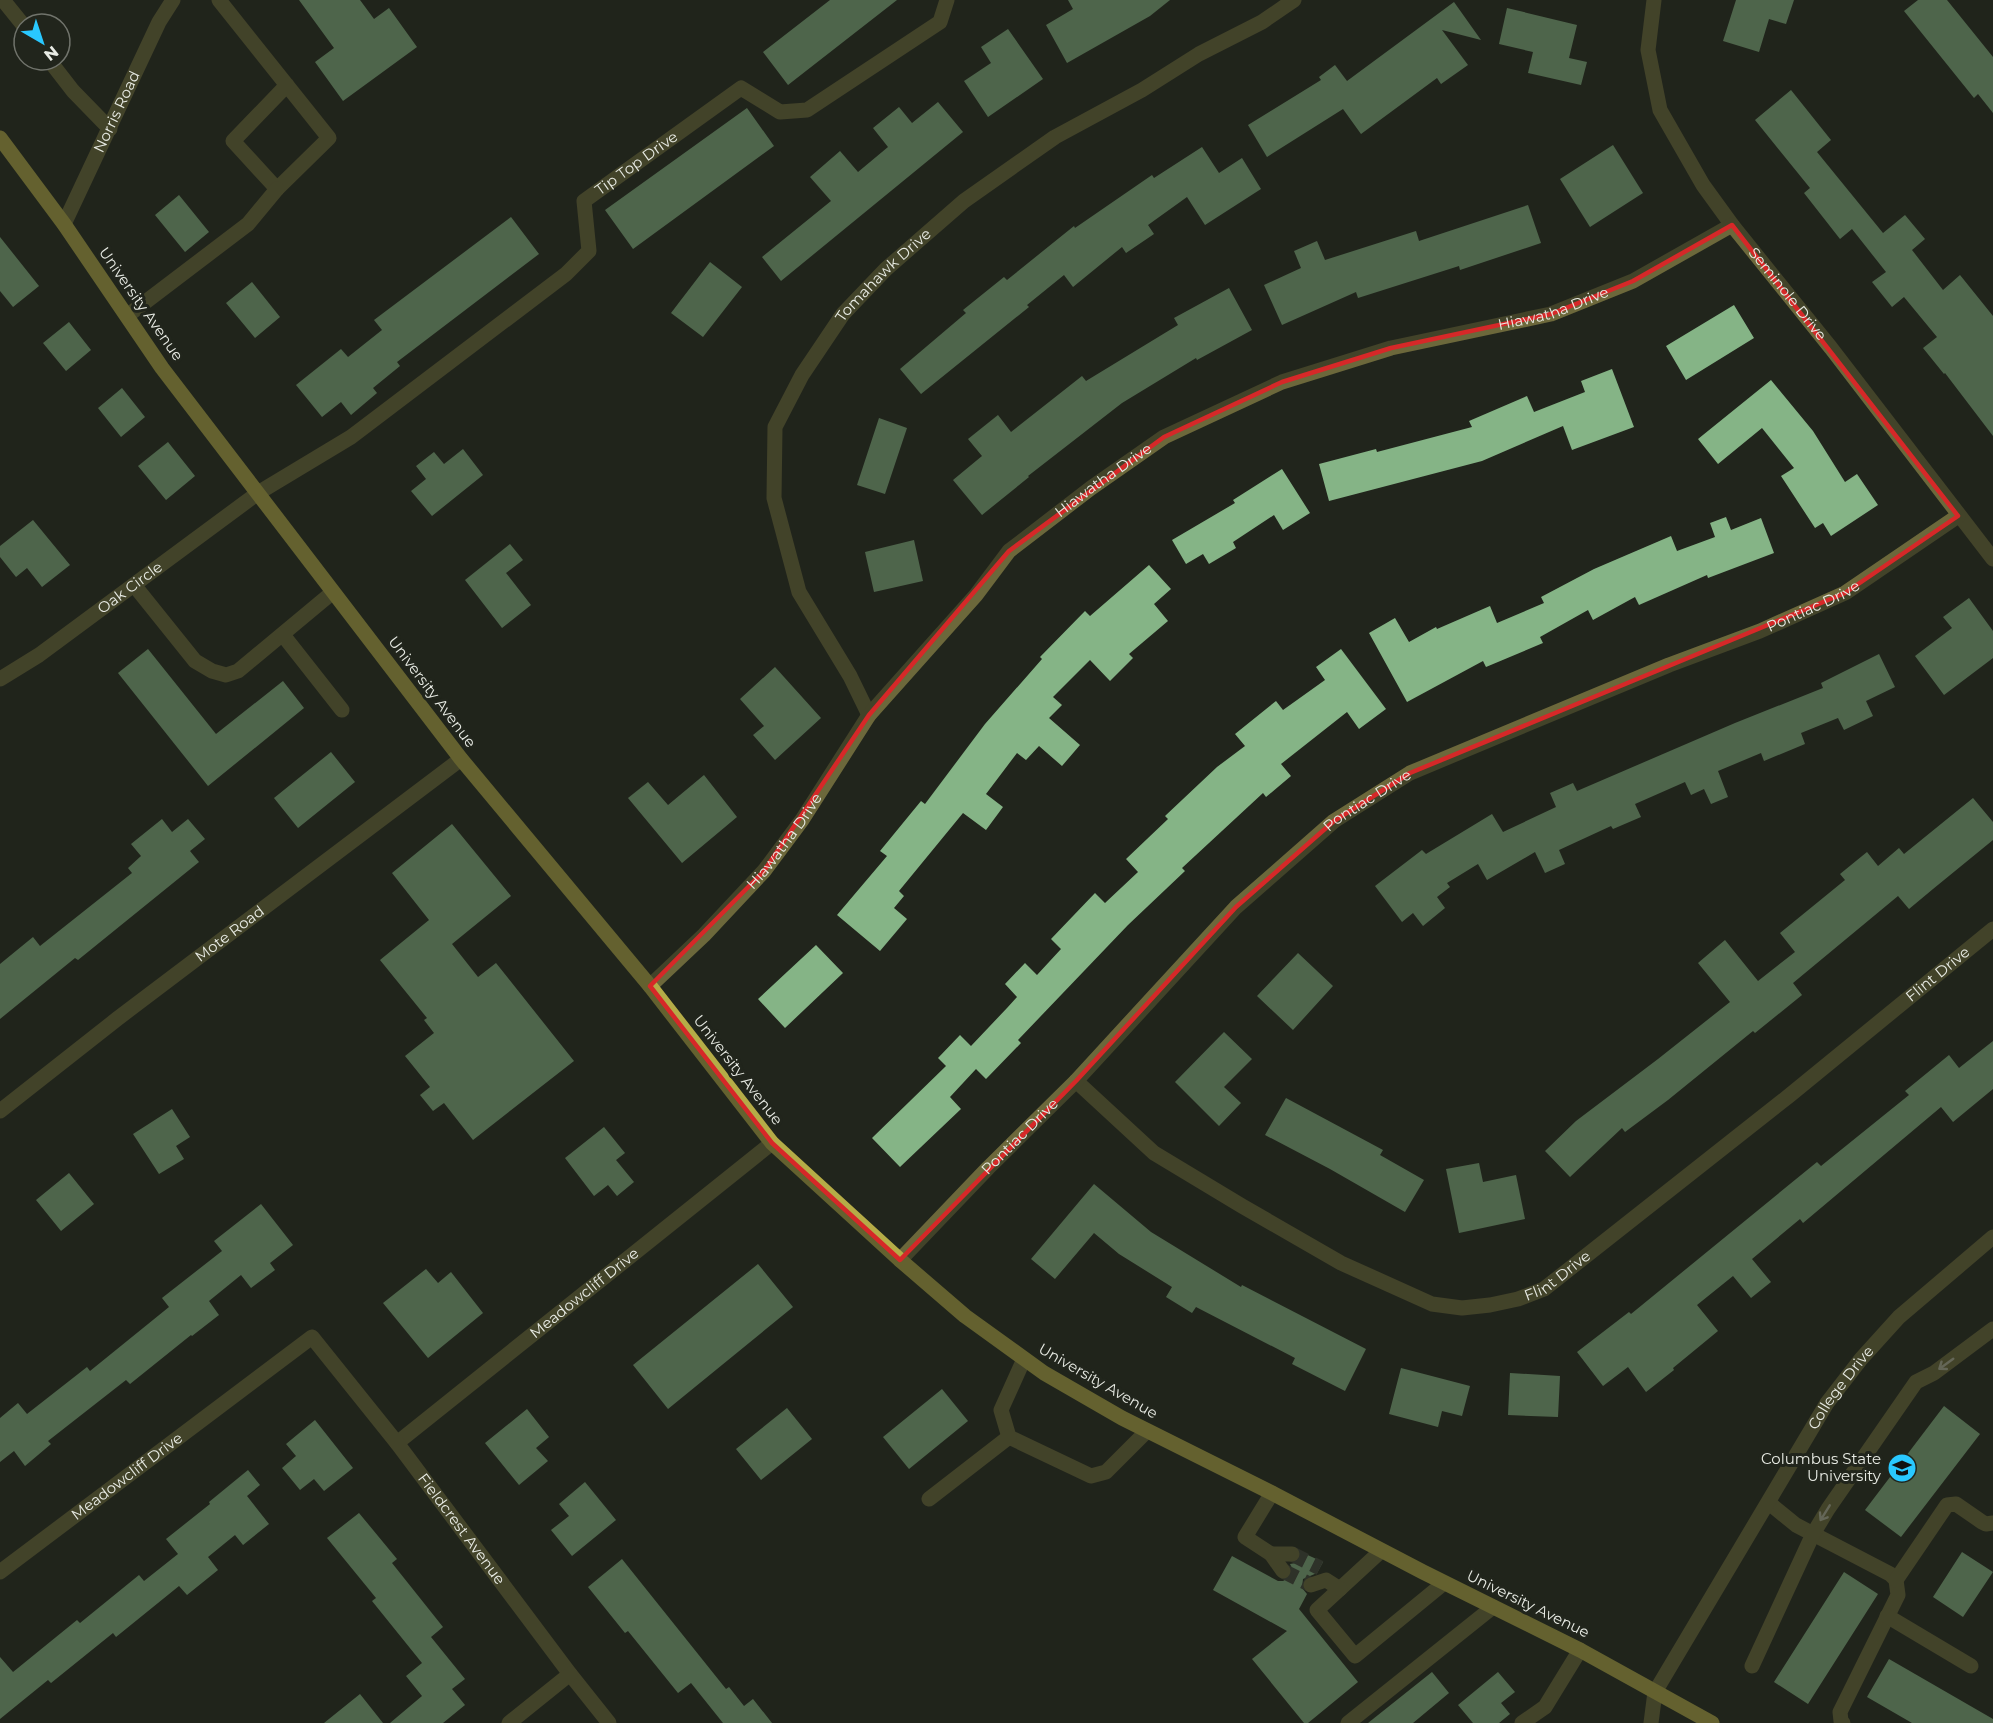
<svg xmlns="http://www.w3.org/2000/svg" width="1993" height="1723" font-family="Montserrat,sans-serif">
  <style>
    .building { fill: #85b486 }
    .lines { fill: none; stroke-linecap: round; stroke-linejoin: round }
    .minor-tunnel { stroke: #3f433a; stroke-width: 15; stroke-dasharray: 15 8; stroke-linecap: butt }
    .minor { stroke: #6c683b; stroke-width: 15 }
    .major { stroke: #b5ac47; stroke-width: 15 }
    .oneway { stroke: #b6b7a0 }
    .marked { fill: none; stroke: #d62828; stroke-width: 4.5; stroke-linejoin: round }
    .labels { text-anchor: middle; stroke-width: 6; stroke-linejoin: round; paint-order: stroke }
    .street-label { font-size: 15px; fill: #e8ebe4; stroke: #21251c }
    .poi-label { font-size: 15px; fill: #e8ebe4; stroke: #21251c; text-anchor: end }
  </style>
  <rect width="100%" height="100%" fill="#21251c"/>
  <path class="building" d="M299,0H360L374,19L389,8L417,47L343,101L315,62L334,48Z
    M830,0H897L788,85L763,52Z
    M1068,0H1170L1150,16L1067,63L1046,25L1073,9Z
    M1736,0H1794L1786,24L1769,19L1759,52L1723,41Z
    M1918,0H1947L1993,57V113L1978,94L1974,98L1904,11Z
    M1454,2L1481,40L1442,30L1468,65L1441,84L1437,78L1361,134L1343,109L1267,157L1248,125L1321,80L1319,77L1335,65L1347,81Z
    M1507,8L1577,25L1569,58L1587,62L1581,85L1528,73L1533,52L1499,44Z
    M1008,29L1043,79L988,117L964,81L991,63L981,47Z
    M1791,90L1831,140L1817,152L1883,233L1905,215L1925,239L1912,250L1943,290L1960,275L1993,316V436L1945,373L1944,374L1923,348L1937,337L1904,297L1892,307L1872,282L1886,272L1852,229L1840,239L1804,193L1810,188L1755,120Z
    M938,102L963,132L781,281L762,257L831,201L810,177L840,151L858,172L888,147L873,128L899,107L912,123Z
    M747,108L774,146L633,249L605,210Z
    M1613,145L1643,193L1590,227L1560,179Z
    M1202,147L1219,173L1242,158L1261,189L1205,225L1187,197L1148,225L1154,234L1126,253L1122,247L1073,287L1064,275L1027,305L1029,307L921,394L900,369L966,313L963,310L1004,277L1007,280L1074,226L1075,228L1152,175L1154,178Z
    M179,195L209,232L185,252L155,215Z
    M1528,205L1541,243L1460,270L1459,266L1358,298L1356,292L1282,325L1264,285L1301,268L1294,251L1317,241L1325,260L1416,231L1419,241Z
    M511,217L539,254L397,362L400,366L373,388L377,393L351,415L341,402L322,417L296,385L341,349L348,357L382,330L374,320Z
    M0,237L39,286L13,307L0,291Z
    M710,262L742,287L703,337L671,313Z
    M252,282L280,317L255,338L226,303Z
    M1229,288L1252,330L1197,360L1196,358L1122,403L1028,476L1029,477L982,515L953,480L982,456L968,439L998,415L1011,432L1082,376L1086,381L1178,325L1174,318Z
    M1734,305L1754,338L1686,380L1666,346Z
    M69,322L91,350L66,371L43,343Z
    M1612,369L1634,427L1572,450L1563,426L1482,461L1329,501L1319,464L1376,449L1377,452L1472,427L1469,421L1527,396L1534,412L1585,392L1581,381Z
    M1771,380L1813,431L1845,482L1857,474L1878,505L1831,536L1823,523L1815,528L1781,476L1794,468L1762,428L1718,464L1698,439Z
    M122,388L145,417L121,437L98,408Z
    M879,418L907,428L885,494L857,485Z
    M168,442L195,476L166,500L138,466Z
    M463,449L483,475L432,516L411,491L426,479L416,466L434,452L444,464Z
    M1282,469L1310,513L1283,530L1274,515L1233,542L1236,548L1209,564L1203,554L1186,564L1172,540L1235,503L1233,500Z
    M1726,517L1731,530L1761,518L1774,553L1708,578L1707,575L1639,605L1635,597L1593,620L1588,610L1540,637L1543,643L1486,667L1483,661L1407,702L1369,633L1395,618L1409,642L1436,627L1437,629L1490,606L1497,623L1544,603L1541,597L1594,569L1671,536L1677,551L1715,537L1710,523Z
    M33,520L70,565L42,587L27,568L16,577L0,557V546Z
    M914,540L923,581L874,592L865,552Z
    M510,544L523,560L506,573L531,605L502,628L465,580Z
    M1149,565L1171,589L1154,604L1168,621L1129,654L1133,658L1110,681L1090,660L1053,697L1062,705L1049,718L1080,745L1062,766L1039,746L1026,760L1017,753L986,794L1003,807L986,830L963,813L899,891L904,896L894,908L907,919L880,951L837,915L887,856L880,851L921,801L925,804L985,724L1042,659L1040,657L1085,611L1090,616Z
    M1969,598L1993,631V658L1944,695L1915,656L1952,628L1943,617Z
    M148,649L216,734L283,681L304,708L208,786L118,673Z
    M1341,649L1386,709L1359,729L1347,712L1281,764L1291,776L1266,797L1263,793L1182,868L1185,871L1128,925L1018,1040L1021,1043L986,1079L976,1069L950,1097L961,1109L900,1167L872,1138L946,1066L938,1058L960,1035L971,1046L1007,1008L1017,997L1005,984L1025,963L1037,975L1061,949L1051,939L1095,893L1105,903L1138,872L1126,859L1168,819L1165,816L1217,767L1245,746L1235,734L1276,701L1283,710L1325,680L1316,667Z
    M1879,654L1895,687L1866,701L1873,716L1844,730L1838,718L1801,733L1805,744L1764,761L1761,753L1718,771L1728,797L1711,804L1704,789L1691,795L1685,782L1635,804L1641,817L1613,829L1611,826L1559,850L1565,864L1545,873L1535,852L1487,880L1478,864L1447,883L1450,887L1437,897L1445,908L1423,926L1413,913L1402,922L1375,886L1422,850L1426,854L1492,814L1503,832L1556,807L1550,793L1573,783L1577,791L1735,723L1823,688L1821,683Z
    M775,667L821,718L775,760L753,735L764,726L740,699Z
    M331,752L355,782L298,828L274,798Z
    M704,775L737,817L682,863L628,798L648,782L668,805Z
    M1973,798L1993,822V840L1933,889L1909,909L1898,896L1793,983L1802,995L1755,1033L1753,1031L1668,1100L1625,1132L1622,1128L1570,1177L1545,1151L1576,1121L1658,1059L1730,1002L1698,963L1725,940L1758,981L1795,952L1780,933L1845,880L1840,874L1867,852L1878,866L1899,848L1904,854Z
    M162,819L172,832L188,819L205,839L190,851L199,862L78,960L75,958L0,1019V964L33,937L40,946L132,873L128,868L141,856L131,844Z
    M452,824L511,896L452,944L478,977L496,963L574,1061L473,1140L444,1103L433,1111L420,1095L430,1087L405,1056L434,1033L424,1020L427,1018L380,960L429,920L392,873Z
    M816,945L843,973L785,1028L758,999Z
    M1298,953L1333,986L1293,1030L1257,996Z
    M1224,1032L1252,1059L1224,1087L1241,1103L1219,1126L1175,1082Z
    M1993,1041V1089L1953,1122L1941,1107L1803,1223L1800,1219L1752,1259L1771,1282L1751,1298L1733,1276L1697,1305L1718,1331L1673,1368L1674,1370L1646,1392L1628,1367L1603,1386L1577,1352L1629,1312L1631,1314L1817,1162L1821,1166L1909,1095L1905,1091L1949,1055L1959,1068Z
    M1286,1098L1383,1150L1380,1155L1424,1180L1405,1212L1330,1169L1265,1135Z
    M172,1109L190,1137L176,1146L184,1159L159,1174L133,1134Z
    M604,1127L625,1153L616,1160L634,1182L617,1196L608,1185L594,1196L565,1158Z
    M1479,1163L1483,1182L1516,1175L1525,1219L1459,1233L1446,1169Z
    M69,1173L94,1204L61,1231L36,1200Z
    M1094,1184L1151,1232L1241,1287L1242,1285L1366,1349L1345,1391L1292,1364L1295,1358L1196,1307L1192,1313L1166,1297L1172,1287L1119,1254L1094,1233L1055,1279L1031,1259Z
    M261,1204L293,1245L270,1263L275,1270L251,1288L241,1275L209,1301L219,1315L192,1336L191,1335L130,1384L126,1380L48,1441L51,1444L25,1466L14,1451L0,1462V1418L18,1403L27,1414L87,1367L90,1371L169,1307L162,1298L222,1251L214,1241Z
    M758,1264L793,1307L668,1409L633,1365Z
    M426,1269L438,1283L451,1272L483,1313L428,1358L383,1303Z
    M1401,1368L1470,1386L1462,1416L1442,1411L1438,1427L1389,1414Z
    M1510,1373L1560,1376L1558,1417L1508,1415Z
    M942,1389L968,1421L909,1469L883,1437Z
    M1944,1406L1980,1434L1901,1537L1865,1510Z
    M787,1408L812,1439L761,1480L736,1449Z
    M527,1409L549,1437L536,1448L548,1461L519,1485L485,1443Z
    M315,1420L353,1468L324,1491L314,1479L300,1490L282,1468L296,1456L286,1444Z
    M248,1470L260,1485L247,1496L269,1524L243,1545L235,1535L208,1557L218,1570L187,1595L179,1586L116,1637L113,1633L51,1683L48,1680L0,1719V1657L13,1672L77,1620L80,1623L139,1575L144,1581L178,1554L166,1539L210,1504L209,1502Z
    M585,1482L616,1520L572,1556L551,1530L569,1516L559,1504Z
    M359,1513L397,1559L392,1563L443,1627L431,1637L465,1679L452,1689L465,1705L443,1723H390L422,1696L406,1676L422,1663L372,1601L376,1598L327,1538Z
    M1301,1552L1323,1562L1317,1573L1303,1579L1302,1588L1307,1594L1299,1609L1358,1682L1308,1723H1304L1252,1659L1287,1631L1213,1590L1232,1556L1278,1581H1283L1292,1576L1293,1570L1290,1564L1296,1563L1300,1559Z
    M1962,1552L1993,1572L1963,1617L1933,1597Z
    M622,1559L726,1689L729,1687L744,1706L753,1699L772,1723H723L691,1683L678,1693L628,1631L625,1633L588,1587Z
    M1844,1572L1878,1594L1808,1704L1774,1682Z
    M1889,1659L1993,1719V1723H1912L1867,1697Z
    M1432,1672L1449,1693L1413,1723H1368Z
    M1498,1672L1515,1692L1501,1703L1510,1714L1499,1723H1473L1458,1705Z
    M360,1694L383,1723H324Z"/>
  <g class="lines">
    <path class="minor-tunnel" d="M1292,1554L1320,1568
      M1283,1571L1311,1585"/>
    <g class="minor">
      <path d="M3,0L24,26"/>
      <path d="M219,0L329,138L277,189L233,141L287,85"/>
      <path id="s1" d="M1654,0L1648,50L1660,110L1703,185L1732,225L1831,348L1993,559"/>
      <path d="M49,60L73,91L110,129"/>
      <path id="s2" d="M64,224L159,22L173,0"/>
      <path d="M127,316L248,224L277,189"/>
      <path d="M134,585L195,661L212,671L226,675L238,671L333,592"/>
      <path d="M283,635L342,710"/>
      <path id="s3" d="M0,679L39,655L258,493L351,437L566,274L589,251L584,201L741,88L780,112L807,110L940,22L947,0"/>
      <path id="s4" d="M869,715L850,676L799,592L774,498L775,427L802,375L843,314L886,269L964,201L1055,137L1142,90L1199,54L1262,22L1294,0"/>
      <path id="s5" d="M650,986L704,935L764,871L802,820L869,715L976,595L1009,551L1091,488L1164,437L1282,382L1391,348L1551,314L1633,281L1732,225"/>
      <path id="s6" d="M1076,1081L1154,1153L1242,1206L1341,1263L1432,1304L1462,1308L1490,1305L1518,1299L1544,1289L1790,1095L1993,929"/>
      <path id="s7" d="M0,1111L117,1019L461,759"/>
      <path id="s8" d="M900,1260L988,1168L1076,1081L1236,907L1334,821L1410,773L1669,665L1760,631L1845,593L1958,516"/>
      <path d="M1024,1359L1001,1410L1009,1437L1091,1476L1106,1472L1147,1431"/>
      <path id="s9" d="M397,1443L772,1143"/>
      <path d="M1272,1493L1245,1537L1271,1554L1283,1571"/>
      <path d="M929,1499L1009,1437"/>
      <path d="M1769,1503L1796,1525L1890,1574L1896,1580L1898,1595L1840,1712L1841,1721L1843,1723"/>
      <path d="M1381,1551L1317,1610L1355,1656L1444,1583"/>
      <path d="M1271,1554H1292"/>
      <path id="s10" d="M0,1572L312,1337L397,1443L570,1674L609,1723"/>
      <path d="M1896,1580L1947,1505L1956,1504L1982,1522L1986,1524L1993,1523"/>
      <path d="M1311,1585L1326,1580L1340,1589"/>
      <path d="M1887,1616L1971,1666"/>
      <path d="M1752,1666L1813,1534L1828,1509L1916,1382L1934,1373L1993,1329"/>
      <path d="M509,1723L570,1674"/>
      <path d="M1348,1723L1493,1607"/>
      <path d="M1522,1723L1545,1707L1580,1650"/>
      <path id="s11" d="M1651,1723L1655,1692L1827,1403L1861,1359L1899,1317L1993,1237"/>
    </g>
    <path class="major" d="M0,138L64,224L162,368L461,759L650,986L772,1143L900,1260L965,1316L1044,1373L1122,1418L1272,1493L1423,1572L1580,1650L1712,1723"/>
  </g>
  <defs><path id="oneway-shaft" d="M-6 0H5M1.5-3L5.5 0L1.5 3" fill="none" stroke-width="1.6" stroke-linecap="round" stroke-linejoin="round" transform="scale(1.5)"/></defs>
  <g class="oneway">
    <use href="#oneway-shaft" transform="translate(1946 1364) rotate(144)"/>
    <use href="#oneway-shaft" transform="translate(1825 1513) rotate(122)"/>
  </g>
  <path d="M0 0H1993V1723H0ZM1732,225L1958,516L1845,593L1410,773L1334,821L1236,907L1076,1081L900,1260L772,1143L650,986L764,871L869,715L1009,551L1164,437L1282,382L1391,348L1551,314L1633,281Z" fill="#21251c" fill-opacity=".55" fill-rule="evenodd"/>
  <path class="marked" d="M1732,225L1958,516L1845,593L1410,773L1334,821L1236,907L1076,1081L900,1260L772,1143L650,986L764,871L869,715L1009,551L1164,437L1282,382L1391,348L1551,314L1633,281Z"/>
  <defs>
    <g id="university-disc" transform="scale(1.5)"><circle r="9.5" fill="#29c8ff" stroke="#21251c"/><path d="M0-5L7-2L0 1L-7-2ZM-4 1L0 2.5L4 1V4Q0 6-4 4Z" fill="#111"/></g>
  </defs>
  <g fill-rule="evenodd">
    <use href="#university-disc" x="1902" y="1468"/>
  </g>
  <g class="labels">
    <g class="street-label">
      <text dy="5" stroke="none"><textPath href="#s2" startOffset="124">Norris Road</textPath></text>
      <text dy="5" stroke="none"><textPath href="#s3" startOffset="844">Tip Top Drive</textPath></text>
      <text dy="5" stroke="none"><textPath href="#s4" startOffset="498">Tomahawk Drive</textPath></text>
      <text dy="5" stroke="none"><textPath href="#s1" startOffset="336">Seminole Drive</textPath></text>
      <text transform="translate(141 304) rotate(55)" y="5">University Avenue</text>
      <text dy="5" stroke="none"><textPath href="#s5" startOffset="1170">Hiawatha Drive</textPath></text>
      <text dy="5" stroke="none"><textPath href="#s5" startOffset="684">Hiawatha Drive</textPath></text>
      <text dy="5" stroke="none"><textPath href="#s3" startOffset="159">Oak Circle</textPath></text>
      <text dy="5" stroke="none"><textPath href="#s8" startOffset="1144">Pontiac Drive</textPath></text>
      <text transform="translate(432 692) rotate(53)" y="5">University Avenue</text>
      <text dy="5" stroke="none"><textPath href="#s8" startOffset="657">Pontiac Drive</textPath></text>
      <text dy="5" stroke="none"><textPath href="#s5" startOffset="198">Hiawatha Drive</textPath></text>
      <text dy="5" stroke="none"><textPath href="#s7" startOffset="290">Mote Road</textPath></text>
      <text dy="5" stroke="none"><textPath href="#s6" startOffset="1042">Flint Drive</textPath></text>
      <text transform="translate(738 1070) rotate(52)" y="5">University Avenue</text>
      <text dy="5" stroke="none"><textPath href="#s8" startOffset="172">Pontiac Drive</textPath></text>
      <text dy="5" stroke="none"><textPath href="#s6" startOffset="556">Flint Drive</textPath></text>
      <text dy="5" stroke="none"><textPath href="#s9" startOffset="240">Meadowcliff Drive</textPath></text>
      <text transform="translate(1098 1381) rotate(30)" y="5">University Avenue</text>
      <text dy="5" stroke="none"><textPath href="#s11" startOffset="388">College Drive</textPath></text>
      <text dy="5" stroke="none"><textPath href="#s10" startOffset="159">Meadowcliff Drive</textPath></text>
      <text dy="5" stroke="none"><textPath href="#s10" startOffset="634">Fieldcrest Avenue</textPath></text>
      <text transform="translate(1528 1604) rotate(26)" y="5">University Avenue</text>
    </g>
    <g class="poi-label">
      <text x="1881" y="1464">Columbus State<tspan x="1881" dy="17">University</tspan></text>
    </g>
  </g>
  <g transform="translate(42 42) rotate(141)"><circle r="28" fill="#21251c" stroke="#71746c" stroke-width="1.5"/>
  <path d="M0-4.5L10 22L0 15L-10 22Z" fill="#29c8ff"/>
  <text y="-9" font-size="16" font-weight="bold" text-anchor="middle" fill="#e8ebe4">N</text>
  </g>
</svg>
